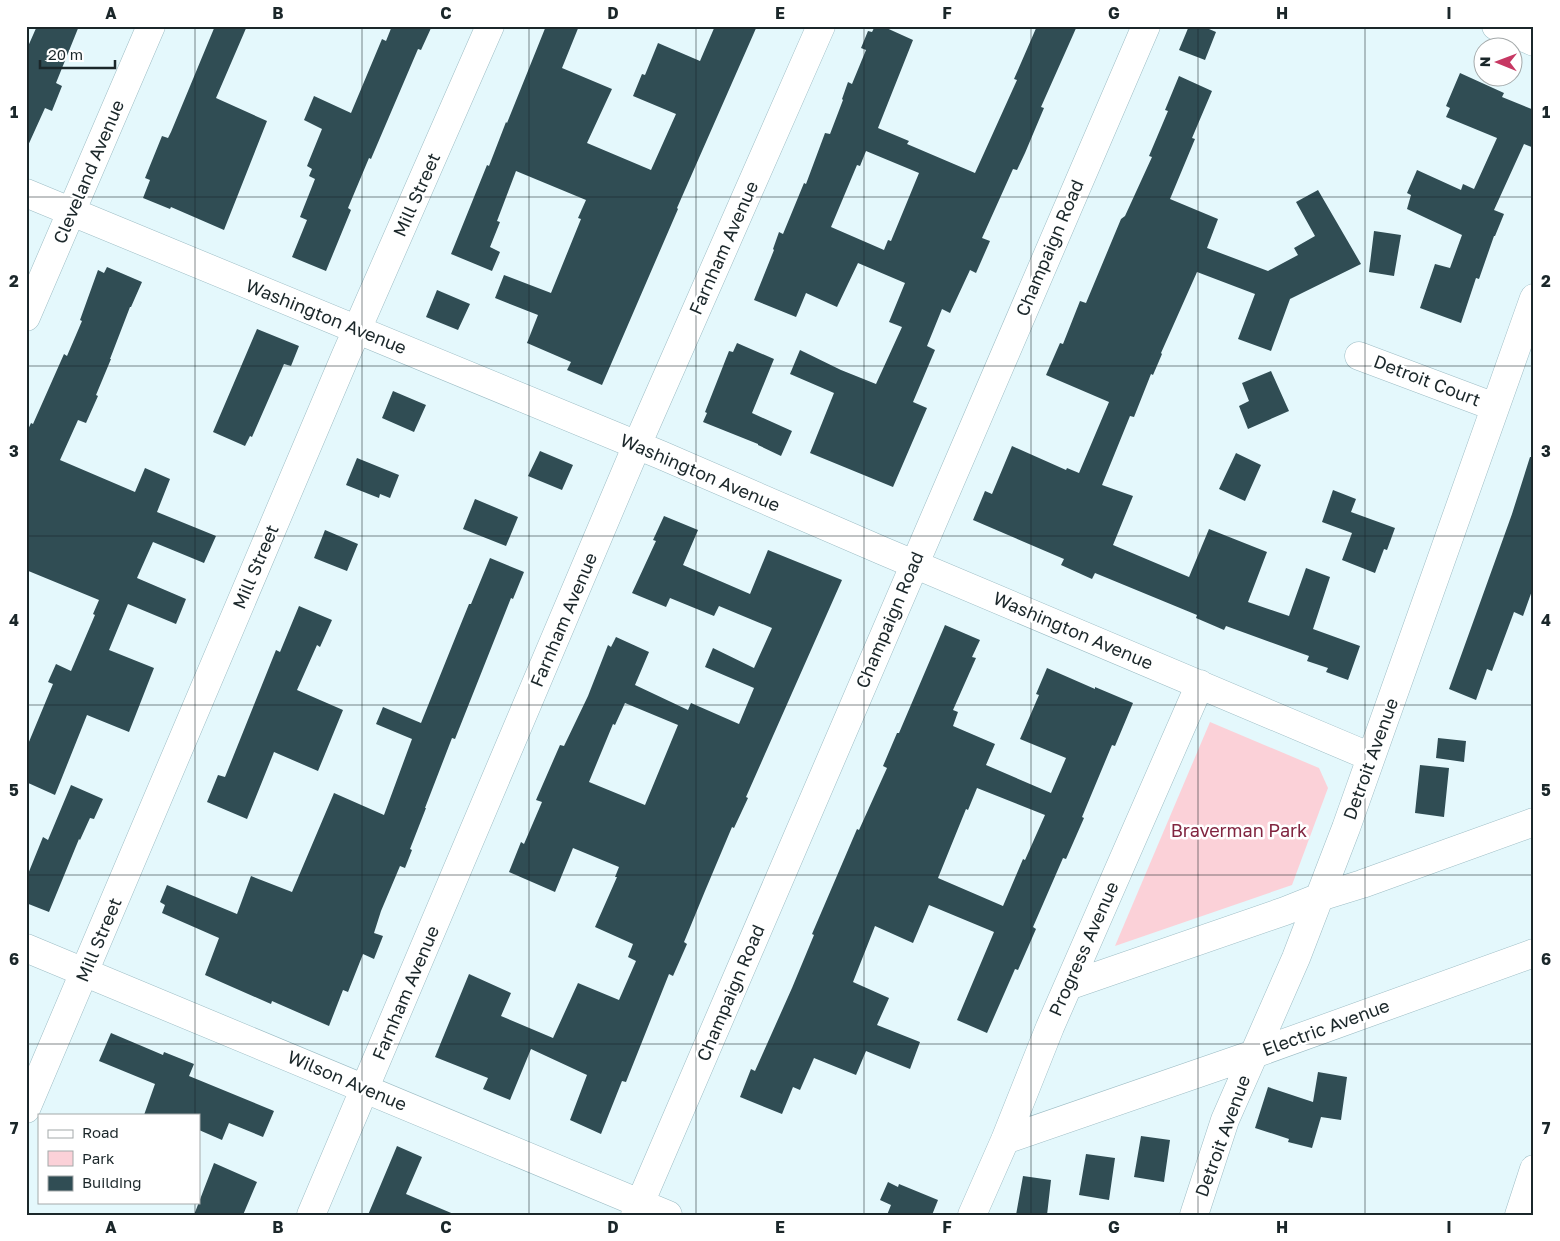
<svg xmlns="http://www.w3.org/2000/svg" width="1560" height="1241" font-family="'Golos Text',sans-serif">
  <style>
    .green { fill: #fbd1d8 }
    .building { fill: #304d54; fill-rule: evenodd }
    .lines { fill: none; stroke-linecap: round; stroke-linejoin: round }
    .minor-casing { stroke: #9dbdc5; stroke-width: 29 }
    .minor { stroke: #fff; stroke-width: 28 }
    .grid { fill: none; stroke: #1b272a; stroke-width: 1; stroke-opacity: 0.55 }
    .labels { text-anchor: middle; stroke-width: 5; stroke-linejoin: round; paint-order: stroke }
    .street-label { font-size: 18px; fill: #1b272a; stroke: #fff }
    .park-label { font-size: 18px; fill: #812540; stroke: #fff }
    .neatline { fill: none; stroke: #1b272a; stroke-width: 2 }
    .grid-label { font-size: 16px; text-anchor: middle; font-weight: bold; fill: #1b272a }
  </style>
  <rect width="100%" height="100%" fill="#e4f8fc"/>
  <path class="green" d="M1210,722L1319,768L1328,788L1292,885L1115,946Z"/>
  <path class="building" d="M37,26H79L56,83L62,86L52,111L45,108L26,150V51Z
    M215,26H247L216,98L267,121L224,230L171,207L170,209L143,198L150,180L145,178L162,136L168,138L171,132Z
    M392,26H432L421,50L418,49L371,159L369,158L348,208L351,210L326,271L292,257L307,220L300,217L315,179L309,176L312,169L307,166L322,129L304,120L314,96L351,113L382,39L386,41Z
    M546,26H579L562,68L612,89L587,143L651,170L676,114L633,96L642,74L645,75L658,43L700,61L715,26H757L677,208L678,209L602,385L567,370L571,362L527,343L538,315L495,298L504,275L551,293L581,219L578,218L586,200L516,171L497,221L500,222L490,247L500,252L492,271L451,254L487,165L489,166L506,122L507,123Z
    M875,26H882L913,40L878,128L909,141L907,144L975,173L1017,80L1014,79L1037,26H1077L1041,107L1044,108L1025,153L1017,170L1013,169L982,238L990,241L976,273L970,270L950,313L942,309L927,346L935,350L913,402L927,408L893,487L810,453L834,393L790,374L800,350L841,370L876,384L902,327L889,322L905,283L858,263L837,307L806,293L796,317L754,300L774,250L773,249L779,232L783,234L804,183L806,184L825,133L830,134L843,100L842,99L848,82L852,84L866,50L861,48L868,31L872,32ZM866,151L919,173L891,241L888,240L884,250L831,227L857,165L860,166Z
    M1189,26H1202L1216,32L1205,60L1179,50Z
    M1460,73L1504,93L1502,97L1534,110V148L1524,144L1494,210L1504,214L1495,236H1494L1479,279L1476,278L1461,323L1420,308L1435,264L1450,268L1462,235L1407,209L1411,195L1407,193L1417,170L1461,190L1463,184L1474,189L1497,138L1446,117L1450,108L1446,106Z
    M1179,76L1212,91L1192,138L1195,139L1170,199L1218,219L1207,248L1268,271L1298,255L1294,248L1315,236L1296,202L1318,190L1361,264L1290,299L1271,351L1238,339L1255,294L1197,272L1161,353L1162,354L1153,375L1151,374L1134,417L1130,416L1102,485L1133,496L1113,545L1189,577L1209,529L1267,552L1248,602L1289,616L1306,568L1330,577L1313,629L1360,646L1348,680L1326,672L1328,668L1307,661L1309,656L1226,626L1224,630L1196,618L1197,615L1095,573L1092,579L1061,565L1064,559L973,520L985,491L992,494L1012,446L1066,470L1067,468L1079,473L1109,402L1046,375L1060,343L1063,344L1080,301L1086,303L1121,219L1125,216L1152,157L1149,156L1168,111L1165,110Z
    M1374,231L1401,235L1394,276L1369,272Z
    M107,267L142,282L131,307H130L110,359H111L96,395L98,396L86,423L78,420L60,460L135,492L145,468L170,479L157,512L216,536L204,563L153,542L137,578L186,599L176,624L128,604L109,650L154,668L129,732L87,715L55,795L26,782V749L53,684L48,682L56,664L71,671L95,615L93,614L99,600L26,570V434L31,423L33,424L64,354L67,356L82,321L80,320L98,270L104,273Z
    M437,290L470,304L458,330L426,317Z
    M257,329L299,346L291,366L284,364L252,437L250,436L245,446L213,432Z
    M737,343L774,359L752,413L792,431L781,456L758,445V444L703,422L707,413L705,412L729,351L733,352Z
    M1271,371L1289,411L1248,429L1239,406L1249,401L1242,383Z
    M393,391L426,405L414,432L382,418Z
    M540,451L573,465L562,490L528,476Z
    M1236,453L1261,465L1245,501L1219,489Z
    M1530,457H1534V585L1523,616L1514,612L1492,671L1487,669L1476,700L1449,689L1512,514Z
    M357,458L399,475L390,498L380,494L379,498L346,485Z
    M1333,490L1356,499L1351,512L1395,528L1387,550L1384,549L1375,573L1342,560L1352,533L1322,522Z
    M475,499L518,517L506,546L463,529Z
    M664,516L698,530L683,565L750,594L768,550L842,580L746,797L748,798L734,828L732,827L705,891L684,942L687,944L673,976L669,974L626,1082L622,1081L601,1134L570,1120L587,1075L531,1049L510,1100L483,1089L488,1078L435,1057L469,974L511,993L501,1016L553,1038L578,983L619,1000L636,961L628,957L633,944L595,927L617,877H615L619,867L573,848L555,892L509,872L521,842L524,844L542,802L536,800L560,745L564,746L588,696L608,645L611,647L616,637L649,652L635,685L688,710L691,703L739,724L754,688L705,667L713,648L754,668L772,628L719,606L714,616L670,598L666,607L632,593L656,541L653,540ZM625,703L678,725L645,805L589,782L613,724L615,725Z
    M325,530L358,544L347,571L314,558Z
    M490,558L524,572L513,599L511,598L455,739L452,738L425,808H426L410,849L412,850L405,868L400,866L381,911L374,933L383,936L374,959L363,954L348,992L343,990L329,1026L272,1001L271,1004L205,975L219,938L162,913L165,905L160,902L167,885L237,914L251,876L292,892L334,793L384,815L412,739L376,724L383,707L421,723L458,631L469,604H471Z
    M299,606L332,620L320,647L317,645L297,690L343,710L318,771L274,752L247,819L207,802L218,775L225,777L276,650L280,652Z
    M945,625L980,640L972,657L976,658L953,710L958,712L953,726L995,744L986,765L1051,793L1066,758L1020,739L1039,695L1036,694L1047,668L1095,689V687L1133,703L1115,746L1112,745L1082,817L1084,818L1066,859L1063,858L1033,927L1036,929L1018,970L1015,969L987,1033L957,1020L994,932L929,905L913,943L875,926L853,982L889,998L877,1025L920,1042L910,1069L866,1051L856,1075L814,1058L800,1090L793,1087L782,1114L740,1097L751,1069L755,1071L792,988L814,935L812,934L857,829L859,830L887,768L883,766L897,733H899ZM977,788L1045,815L1025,860L1023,859L1003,906L938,878L966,809L968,810Z
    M1438,738L1466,741L1464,762L1436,758Z
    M1420,765L1449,768L1444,817L1415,813Z
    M71,785L103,799L94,819L90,818L80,840L79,839L49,912L26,903V879L43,837L48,840Z
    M111,1033L163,1055L164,1052L194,1064L189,1076L274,1111L263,1137L229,1123L222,1140L199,1130V1115H144L155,1084L99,1061Z
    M1318,1072L1347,1077L1341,1120L1321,1117L1312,1148L1288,1142L1289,1139L1255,1128L1268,1087L1313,1102Z
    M1141,1136L1170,1140L1164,1182L1134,1177Z
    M397,1146L422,1157L406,1194L456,1215H368Z
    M1086,1154L1115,1158L1109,1200L1079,1195Z
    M214,1163L257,1182L243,1215H194Z
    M1023,1176L1051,1180L1047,1215H1016Z
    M888,1182L898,1187L899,1184L938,1200L932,1215H887L891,1205L880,1200Z"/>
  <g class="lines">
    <g class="minor-casing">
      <path id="minor" d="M1496,26L1534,42
        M26,193L661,455L883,551L1371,757
        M26,317L151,26
        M1359,356L1495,407
        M26,948L668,1215
        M1068,986L1285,911L1320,897L1362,884L1534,822
        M26,1109L345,357L490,26
        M1005,1140L1254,1054L1534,953
        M311,1215L637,445L821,26
        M635,1215L1146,26
        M972,1215L1005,1140L1050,1027L1200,684
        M1194,1215L1225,1120L1296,958L1346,828L1534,298
        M1519,1215L1534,1169"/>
    </g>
    <use href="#minor" class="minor"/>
  </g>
  <path class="grid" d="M195,26V1115M362,26V1215M529,26V1215M696,26V1215M864,26V1215M1031,26V1215M1198,26V1215M1365,26V1215M26,197H1534M26,366H1534M26,536H1534M26,705H1534M26,875H1534M26,1044H1534M195,1202V1215"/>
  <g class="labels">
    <g class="street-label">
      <text transform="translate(89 172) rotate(-67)" y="6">Cleveland Avenue</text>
      <text transform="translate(417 195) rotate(-66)" y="6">Mill Street</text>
      <text transform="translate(724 248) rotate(-66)" y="6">Farnham Avenue</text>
      <text transform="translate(1050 248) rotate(-67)" y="6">Champaign Road</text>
      <text transform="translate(326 317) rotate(22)" y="6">Washington Avenue</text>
      <text transform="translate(1427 381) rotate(21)" y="6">Detroit Court</text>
      <text transform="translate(700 473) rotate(23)" y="6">Washington Avenue</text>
      <text transform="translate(256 567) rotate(-67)" y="6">Mill Street</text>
      <text transform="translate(564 620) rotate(-67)" y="6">Farnham Avenue</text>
      <text transform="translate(890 620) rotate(-67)" y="6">Champaign Road</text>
      <text transform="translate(1073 631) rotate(23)" y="6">Washington Avenue</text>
      <text transform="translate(1371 759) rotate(-70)" y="6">Detroit Avenue</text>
      <text transform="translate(99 940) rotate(-67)" y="6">Mill Street</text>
      <text transform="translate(1084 949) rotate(-66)" y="6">Progress Avenue</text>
      <text transform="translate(406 993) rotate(-67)" y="6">Farnham Avenue</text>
      <text transform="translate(731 993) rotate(-67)" y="6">Champaign Road</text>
      <text transform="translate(1326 1028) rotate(-20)" y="6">Electric Avenue</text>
      <text transform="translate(347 1081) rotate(23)" y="6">Wilson Avenue</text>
      <text transform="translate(1223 1136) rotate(-70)" y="6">Detroit Avenue</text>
    </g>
    <g class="park-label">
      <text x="1239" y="837">Braverman Park</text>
    </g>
  </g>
  <rect width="1560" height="1241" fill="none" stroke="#ffffff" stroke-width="55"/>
  <rect x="38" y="1114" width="162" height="90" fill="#ffffff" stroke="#a4a9aa"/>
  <rect x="48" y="1130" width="25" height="8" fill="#ffffff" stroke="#a4a9aa"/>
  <text x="82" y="1138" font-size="15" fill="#1b272a">Road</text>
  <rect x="48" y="1151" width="25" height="15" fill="#fbd1d8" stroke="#a4a9aa"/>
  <text x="82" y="1164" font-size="15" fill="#1b272a">Park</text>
  <rect x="48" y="1176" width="25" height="15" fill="#304d54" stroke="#a4a9aa"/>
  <text x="82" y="1188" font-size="15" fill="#1b272a">Building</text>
  <g transform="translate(1498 62) rotate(271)"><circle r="24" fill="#ffffff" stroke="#a4a9aa"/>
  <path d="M0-4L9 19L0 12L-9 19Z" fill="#c73863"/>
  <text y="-8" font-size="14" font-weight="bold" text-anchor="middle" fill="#1b272a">N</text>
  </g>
  <path d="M40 60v8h75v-8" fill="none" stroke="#1b272a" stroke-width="2.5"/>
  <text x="48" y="60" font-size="15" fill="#1b272a" stroke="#ffffff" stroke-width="4" paint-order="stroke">20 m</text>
  <rect x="28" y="28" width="1504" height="1186" class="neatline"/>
  <g class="grid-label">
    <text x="111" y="19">A</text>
    <text x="278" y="19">B</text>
    <text x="446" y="19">C</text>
    <text x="613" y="19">D</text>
    <text x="780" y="19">E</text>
    <text x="947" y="19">F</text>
    <text x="1114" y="19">G</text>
    <text x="1282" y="19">H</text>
    <text x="1449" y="19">I</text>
    <text x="14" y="118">1</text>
    <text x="1546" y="118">1</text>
    <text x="14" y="287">2</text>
    <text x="1546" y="287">2</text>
    <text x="14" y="457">3</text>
    <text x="1546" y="457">3</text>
    <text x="14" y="626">4</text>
    <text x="1546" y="626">4</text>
    <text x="14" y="796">5</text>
    <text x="1546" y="796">5</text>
    <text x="14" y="965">6</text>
    <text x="1546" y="965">6</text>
    <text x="14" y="1134">7</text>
    <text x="1546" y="1134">7</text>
    <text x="111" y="1233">A</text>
    <text x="278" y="1233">B</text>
    <text x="446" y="1233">C</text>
    <text x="613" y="1233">D</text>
    <text x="780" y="1233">E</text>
    <text x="947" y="1233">F</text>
    <text x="1114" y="1233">G</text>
    <text x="1282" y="1233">H</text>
    <text x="1449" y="1233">I</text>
  </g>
</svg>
